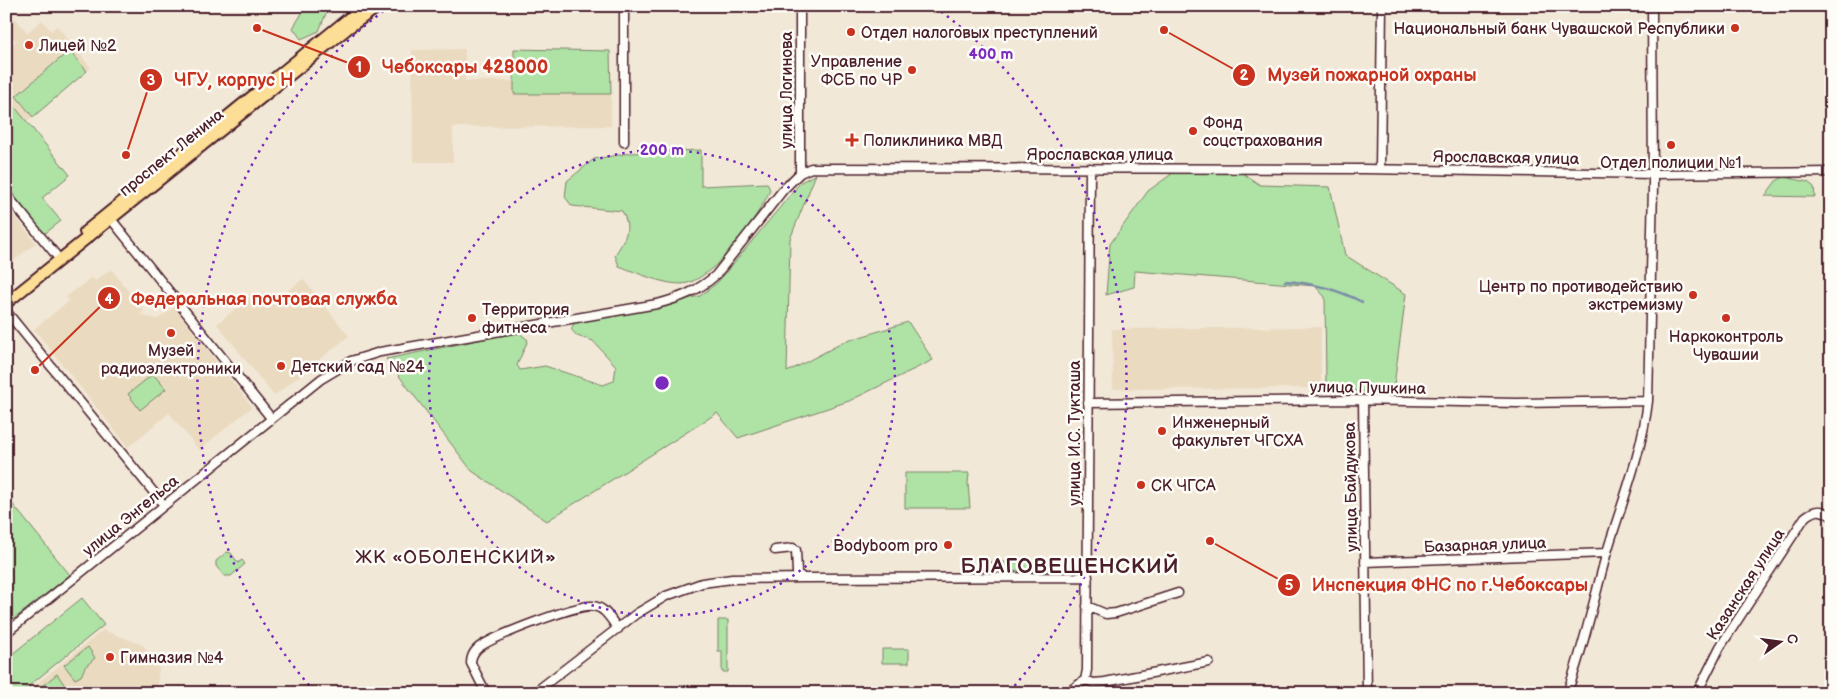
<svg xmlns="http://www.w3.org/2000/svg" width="1837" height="699" font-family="'Balsamiq Sans',sans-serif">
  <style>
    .built { fill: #eadac0 }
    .green { fill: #aee3a5; stroke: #7c8168 }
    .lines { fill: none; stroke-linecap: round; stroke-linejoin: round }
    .stream { stroke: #7b8ba8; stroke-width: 2.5 }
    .minor-casing { stroke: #4a1f2b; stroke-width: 11 }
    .major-casing { stroke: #4a1f2b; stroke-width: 14 }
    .minor { stroke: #fdfcf7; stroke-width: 8 }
    .major { stroke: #fdde96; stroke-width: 10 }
    .ring { fill: none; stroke: #7b2cbf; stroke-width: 2.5; stroke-dasharray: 2.5 5 }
    .poi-dot { fill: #c8321e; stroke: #fdfcf7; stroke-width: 2 }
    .labels { text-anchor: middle; stroke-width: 5; stroke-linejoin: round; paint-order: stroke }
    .poi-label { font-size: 16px; fill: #4a1f2b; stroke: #fdfcf7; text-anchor: start }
    .street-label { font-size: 16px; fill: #4a1f2b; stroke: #fdfcf7 }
    .quarter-label { font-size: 19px; letter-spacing: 1px; fill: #4a1f2b; stroke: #fdfcf7 }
    .district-label { font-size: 21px; font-weight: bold; letter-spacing: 1px; fill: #4a1f2b; stroke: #fdfcf7 }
    .centre { fill: #7b2cbf; stroke: #fdfcf7; stroke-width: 2.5 }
    .ring-label { font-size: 15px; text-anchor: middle; font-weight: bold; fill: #7b2cbf; stroke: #fdfcf7; stroke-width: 5; stroke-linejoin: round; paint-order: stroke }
    .leader { fill: none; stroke: #c8321e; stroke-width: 2 }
    .callout-dot { fill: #c8321e; stroke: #fdfcf7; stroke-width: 2 }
    .mark-label { font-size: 15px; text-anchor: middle; font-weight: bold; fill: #fff }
    .callout-label { font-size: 18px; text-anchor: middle; font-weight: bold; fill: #c8321e; stroke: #fdfcf7; stroke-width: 5; stroke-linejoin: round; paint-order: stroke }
  </style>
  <rect width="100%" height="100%" fill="#f2e8d7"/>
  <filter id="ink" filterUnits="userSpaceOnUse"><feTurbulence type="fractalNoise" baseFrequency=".02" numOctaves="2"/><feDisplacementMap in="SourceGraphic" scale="10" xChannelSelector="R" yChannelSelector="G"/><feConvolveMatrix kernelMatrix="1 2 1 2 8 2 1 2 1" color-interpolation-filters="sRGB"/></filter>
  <g filter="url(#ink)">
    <path class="built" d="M15,18L27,33L42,20L51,31L57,26L91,68L6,139V50L16,41L6,28V25Z
      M465,49V81H514V94H611V126L453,127V162H413L412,50Z
      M6,205L36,243L6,267Z
      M111,269L144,311L140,315L158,319L174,307L252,407L199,450L169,413L128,447L34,329L69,301L66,297L92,277L95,281Z
      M303,279L349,336L274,396L217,324L251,296L271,304Z
      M1321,327V388L1113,389L1112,329Z
      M103,630L143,645L159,669L156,693H25Z"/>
    <path class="green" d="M304,10L327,11L319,31L301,39L293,28Z
      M514,49L610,51L611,94H514Z
      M69,51L87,71L33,117L16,96Z
      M6,96L70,175L42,198L61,221L43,235L6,189Z
      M701,150V186L767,183L770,190C759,216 713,282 682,284C661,284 638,273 619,266L615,255C625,239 632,229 622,211L572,206L565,197L567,181L594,159L630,153Z
      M1241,172L1260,185L1330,187L1345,255L1406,294L1393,393L1336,390L1326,384L1325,297L1315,286L1135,271L1134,287L1106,295L1110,244L1148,191L1173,173Z
      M816,174L790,239L787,372L844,342L908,322L933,360L849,401L738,438L717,413L547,521L472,471L386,359L518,332L528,340L517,365L520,370L545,366L603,385L614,381L616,366L593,341L577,336L571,329L575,322L700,296L718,282L801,182Z
      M1784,177L1808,182L1814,187L1815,197L1765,196L1776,181Z
      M153,374L166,389L140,410L128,394Z
      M905,473H969L968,483L970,508H905Z
      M6,496L70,575L6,625Z
      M227,552L231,553L238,563L242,560L245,564L231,576H224L216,566V561Z
      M980,562H1074L1076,563V567L1073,571H980L978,566Z
      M82,598L104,625L20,693H6V659Z
      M718,620H728V672H722V651H718Z
      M88,647L95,658L85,667L81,676L75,679L64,665Z
      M882,649H909V663H882Z
      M57,674L68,690L64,693H33Z"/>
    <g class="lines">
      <path class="stream" d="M1285,281C1313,283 1337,289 1362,302"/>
      <g class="minor-casing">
        <path id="minor" d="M624,6V142
          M800,6V173
          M1380,169L1382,6
          M6,194L56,255
          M111,219L271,418
          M6,311L164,505
          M1363,400L1367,693
          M1088,403L1352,400L1517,403L1648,401
          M775,550L793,548L796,550L797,573L803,578L1088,577
          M1365,562L1607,553
          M1087,606L1106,614L1116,613L1178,593
          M6,633L321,379L351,361L380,352L657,304C680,298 698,291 716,275L783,190L800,173L811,168L1365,169L1653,174L1831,172
          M1085,680L1094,683L1105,682L1209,662
          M486,693L471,663C471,657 473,653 477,649C488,638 577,604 593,606C605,607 611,620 618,629
          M534,693L636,614L666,596L702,583L732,579L803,578
          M1071,693V690L1085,680L1087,670L1090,168
          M1567,693C1584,647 1594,599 1607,552C1622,502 1642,453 1648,401L1653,187L1652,6
          M1697,693L1720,647L1805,517C1815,509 1821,509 1831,516"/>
      </g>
      <g class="major-casing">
        <path id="major" d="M85,232L364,6
          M6,303L348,28L379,6"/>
      </g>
      <use href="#minor" class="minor"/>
      <use href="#major" class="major"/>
    </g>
  </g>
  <g class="ring">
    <circle cx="662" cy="383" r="233"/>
    <path d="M314 691A465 465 0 0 1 389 7M935 7A465 465 0 0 1 1010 691"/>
  </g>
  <g class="poi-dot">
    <circle cx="1735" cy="28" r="5"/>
    <circle cx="851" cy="32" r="5"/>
    <circle cx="29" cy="45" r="5"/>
    <circle cx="912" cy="70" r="5"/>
    <circle cx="1193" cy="131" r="5"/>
    <path d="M849.5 132.5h5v5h5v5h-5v5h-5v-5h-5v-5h5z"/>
    <circle cx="1671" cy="145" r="5"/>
    <circle cx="1693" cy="295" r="5"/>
    <circle cx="472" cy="318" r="5"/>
    <circle cx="1726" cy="318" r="5"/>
    <circle cx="171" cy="333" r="5"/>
    <circle cx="281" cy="366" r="5"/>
    <circle cx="1162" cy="431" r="5"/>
    <circle cx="1141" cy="485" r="5"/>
    <circle cx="948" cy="545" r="5"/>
    <circle cx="110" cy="657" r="5"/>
  </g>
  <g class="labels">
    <g class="poi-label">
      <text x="1725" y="34" text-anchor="end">Национальный банк Чувашской Республики</text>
      <text x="861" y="38">Отдел налоговых преступлений</text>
      <text x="39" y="51">Лицей №2</text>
      <text x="902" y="67" text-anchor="end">Управление<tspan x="902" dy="18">ФСБ по ЧР</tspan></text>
      <text x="1203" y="128">Фонд<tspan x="1203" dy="18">соцстрахования</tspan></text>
      <text x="863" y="146">Поликлиника МВД</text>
      <text x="1671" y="168" text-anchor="middle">Отдел полиции №1</text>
      <text x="1683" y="292" text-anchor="end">Центр по противодействию<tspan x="1683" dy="18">экстремизму</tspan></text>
      <text x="482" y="315">Территория<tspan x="482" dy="18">фитнеса</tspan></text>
      <text x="1726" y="342" text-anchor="middle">Наркоконтроль<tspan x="1726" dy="18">Чувашии</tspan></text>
      <text x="171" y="356" text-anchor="middle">Музей<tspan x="171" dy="18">радиоэлектроники</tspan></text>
      <text x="291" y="372">Детский сад №24</text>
      <text x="1172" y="428">Инженерный<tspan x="1172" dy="18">факультет ЧГСХА</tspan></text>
      <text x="1151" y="491">СК ЧГСА</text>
      <text x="938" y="551" text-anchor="end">Bodyboom pro</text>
      <text x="120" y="663">Гимназия №4</text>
    </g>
    <g class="street-label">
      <text transform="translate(786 90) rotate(-90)" y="6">улица Логинова</text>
      <text transform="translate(171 152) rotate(-39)" y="6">проспект Ленина</text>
      <text x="1100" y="160">Ярославская улица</text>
      <text transform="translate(1506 157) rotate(1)" y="6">Ярославская улица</text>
      <text transform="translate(1368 387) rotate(1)" y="6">улица Пушкина</text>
      <text transform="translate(1074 433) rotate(-90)" y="6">улица И.С. Тукташа</text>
      <text transform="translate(1350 487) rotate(-91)" y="6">улица Байдукова</text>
      <text transform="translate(130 515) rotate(-39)" y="6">улица Энгельса</text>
      <text transform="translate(1485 544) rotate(-2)" y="6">Базарная улица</text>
      <text transform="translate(1745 584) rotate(-57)" y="6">Казанская улица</text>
    </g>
    <g class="quarter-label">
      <text x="456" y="563">ЖК «ОБОЛЕНСКИЙ»</text>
    </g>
    <g class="district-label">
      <text x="1070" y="573">БЛАГОВЕЩЕНСКИЙ</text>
    </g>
  </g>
  <circle cx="662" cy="383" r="8" class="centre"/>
  <g class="ring-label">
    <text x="991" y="59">400 m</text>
    <text x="662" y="155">200 m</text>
  </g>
  <path class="leader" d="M257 28L359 67M1164 30L1244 75M126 155L151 80M35 370L109 298M1210 541L1289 585"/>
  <g class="callout-dot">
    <circle cx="257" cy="28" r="5"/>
    <circle cx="1164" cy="30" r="5"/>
    <circle cx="126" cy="155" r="5"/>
    <circle cx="35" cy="370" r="5"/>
    <circle cx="1210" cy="541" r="5"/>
    <circle cx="359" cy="67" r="12"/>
    <circle cx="1244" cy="75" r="12"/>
    <circle cx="151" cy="80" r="12"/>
    <circle cx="109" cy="298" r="12"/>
    <circle cx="1289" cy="585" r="12"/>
  </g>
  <g class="mark-label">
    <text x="359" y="72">1</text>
    <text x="1244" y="80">2</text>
    <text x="151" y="85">3</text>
    <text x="109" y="304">4</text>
    <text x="1289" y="590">5</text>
  </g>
  <g class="callout-label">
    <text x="465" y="73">Чебоксары 428000</text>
    <text x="1372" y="81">Музей пожарной охраны</text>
    <text x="234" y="86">ЧГУ, корпус Н</text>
    <text x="264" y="305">Федеральная почтовая служба</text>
    <text x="1450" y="591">Инспекция ФНС по г.Чебоксары</text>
  </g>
  <rect width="1837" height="699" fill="none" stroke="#fdfcf7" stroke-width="25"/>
  <rect x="12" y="12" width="1812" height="674" fill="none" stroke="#4a1f2b" stroke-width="2" filter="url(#ink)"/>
  <g transform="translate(1780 642) rotate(76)" stroke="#fdfcf7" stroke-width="4" paint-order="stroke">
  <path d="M0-4L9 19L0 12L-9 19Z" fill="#4a1f2b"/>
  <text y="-8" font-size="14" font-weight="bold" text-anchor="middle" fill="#4a1f2b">С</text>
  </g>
</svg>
